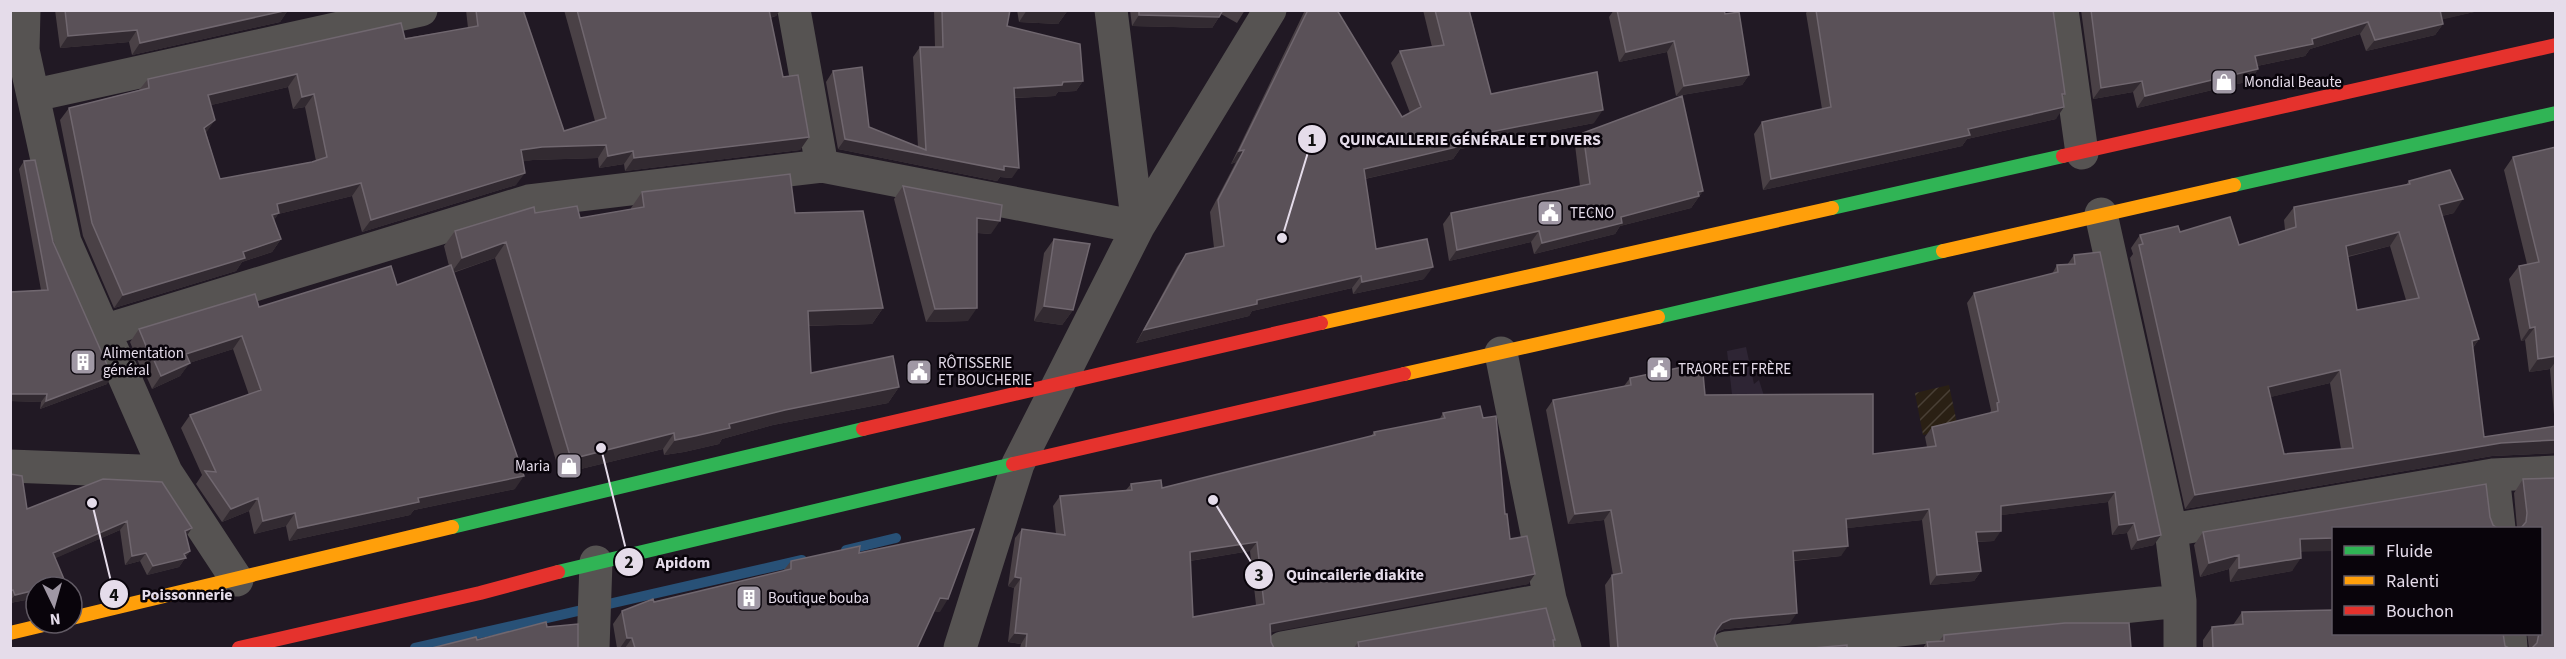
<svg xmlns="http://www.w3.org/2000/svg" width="2566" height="659" font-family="'Source Sans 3',sans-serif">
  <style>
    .industrial { fill: url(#industrial-furrows) }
    .education { fill: #2e2534 }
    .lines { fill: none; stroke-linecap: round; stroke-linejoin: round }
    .stream { stroke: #285177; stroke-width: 10 }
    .street { stroke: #565352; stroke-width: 33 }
    .fast { stroke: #30b455; stroke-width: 14 }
    .slow { stroke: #ff9f0a; stroke-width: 14 }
    .jam { stroke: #e5322d; stroke-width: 14 }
    .wall { fill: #4a4146; fill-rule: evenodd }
    .shaded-wall { fill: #322a31 }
    .building { fill: #5a5158; stroke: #70676f; stroke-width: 1.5; fill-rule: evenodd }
    .labels { text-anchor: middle; stroke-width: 5; stroke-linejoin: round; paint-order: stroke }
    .poi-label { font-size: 15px; fill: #e5dcea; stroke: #09040b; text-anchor: start }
    .leader { fill: none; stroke: #e5dcea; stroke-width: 2 }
    .callout-dot { fill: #e5dcea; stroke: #09040b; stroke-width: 2 }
    .mark-label { font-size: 18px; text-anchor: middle; font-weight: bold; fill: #111 }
    .callout-label { font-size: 16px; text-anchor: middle; font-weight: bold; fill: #e5dcea; stroke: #09040b; stroke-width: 5; stroke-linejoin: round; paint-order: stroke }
  </style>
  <defs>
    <pattern id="industrial-furrows" width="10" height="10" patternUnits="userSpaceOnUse" patternTransform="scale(1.5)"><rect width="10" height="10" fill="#2a2014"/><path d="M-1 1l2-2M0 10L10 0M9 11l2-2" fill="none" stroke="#494036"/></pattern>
  </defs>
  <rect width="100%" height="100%" fill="#211924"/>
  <path class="industrial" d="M1949,385L1958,428L1923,435L1915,393Z"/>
  <path class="education" d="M1746,347L1754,384L1759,380L1764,396L1733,403L1727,351Z"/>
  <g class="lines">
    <path class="stream" d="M846,550L896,538
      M415,648L802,560"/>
    <path class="street" d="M24,10L23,50L65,242L166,472L237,580
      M794,10L822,166
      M2062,10L2082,153
      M35,95L421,10
      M2101,214L2171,530L2180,601V648
      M103,331L529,201L822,166L1138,227L1111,10
      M1501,353L1550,599L1565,648
      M10,466L166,472
      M2493,475L2499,528
      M2171,530L2493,475L2556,472
      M2510,634L2511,648
      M593,648L596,562
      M960,648L1018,464L1138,227L1270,10
      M1282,648L1550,599
      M1726,648L2180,601"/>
    <path class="fast" d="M2234,185L2556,113
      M1832,208L2063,156
      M1658,317L1943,251
      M452,527L863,429
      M558,572L1013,464"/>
    <path class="slow" d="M1943,251L2234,185
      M1321,323L1832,208
      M1404,374L1658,317
      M72,618L452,527
      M10,633L52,623"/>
    <path class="jam" d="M2063,156L2556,45
      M863,429L1321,323
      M1013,464L1404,374
      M239,648L480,593L558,572"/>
  </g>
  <path class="wall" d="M55,10H288L280,22L132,55L129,42L60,48Z
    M466,10H523L564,131L595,121L564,10H780L776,16L770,18L783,77L809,137L800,150L625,171L624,164L599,168L598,158L533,160L523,161L516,185L362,232L352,196L278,214L274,220L281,239L272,252L242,262L236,271L114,308L83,236L60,120L69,108L139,90L148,79L468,28ZM288,87L293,109L305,107L316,161L220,179L206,133L211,105Z
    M934,10H1010L1007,26L1083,81L1076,91L1058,92L1055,96L1015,98L1012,178L1000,177L997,181L838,149L826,82L833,71L869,127L918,147L913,57L920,47H935Z
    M1017,10H1068L1058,24L1019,22Z
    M1130,10H1245L1237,23L1221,14L1212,28L1132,26Z
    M1305,10H1337L1402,117L1410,113L1391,63L1400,51L1432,47L1423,10H1470V12L1491,94L1594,123L1460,149L1453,159L1365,179L1376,249L1424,279L1353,294L1352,288L1252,311L1249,316L1136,343L1177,267L1186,254L1214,248L1210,212L1236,162L1231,164Z
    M1614,10H1724L1749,75L1742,85L1676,96L1667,52L1619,62L1609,17Z
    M1808,10H2053L2065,94L2062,97L2056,119L1967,139L1962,146L1763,190L1754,134L1762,122L1822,109L1806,13Z
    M2081,10H2483L2442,19L2443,24L2435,35L2366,51L2360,34L2310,49L2305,56L2257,66L2258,69L2250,81L2137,108L2133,92L2093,99Z
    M1583,133L1703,191L1691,208L1620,226L1615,234L1534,254L1531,242L1449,261L1443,224L1451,213L1580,186L1575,145Z
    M2556,147V453L2492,456L2185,509L2130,258L2133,254L2131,248L2140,235L2180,232L2239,245L2285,230L2284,220L2294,207L2406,185L2409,181L2454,213L2442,216L2479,339L2473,348L2484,437L2555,426L2550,369L2529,372L2525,340L2521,341L2509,279L2519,266L2527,264L2504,170L2513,157ZM2390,246L2406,300L2357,310L2348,257ZM2330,383L2341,449L2284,454L2270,397Z
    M24,161L107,384L40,409L41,402L10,401V292L41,290L19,169Z
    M903,186L991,234L977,233L968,321L926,322L894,199Z
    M642,192L795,213L883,308L872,324L808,326L811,373L899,387L888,403L773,425L722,439L719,444L684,452L664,455L663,449L560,474L495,258L453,273L515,489L414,510L410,515L289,541L286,526L254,534L249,511L222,522L196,484L202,475L181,428L190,415L249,395L233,349L189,363L180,376L152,389L144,371H142L130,342L139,329L259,307L397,285L449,266L444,246L455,231L535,213L580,218L631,209V208Z
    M1054,239L1073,310L1062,325L1034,321L1044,253Z
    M2074,255L2154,545L2131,550L2127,533L2112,535L2108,502L2001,515L1994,541L1977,542L1981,571L1974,581L1930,585L1922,520L1847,528L1841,556L1794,561L1790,623L1724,629L1715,633L1714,639L1718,648H1610L1605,585L1612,575H1613L1604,520L1568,524L1546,410L1553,400L1624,386L1630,378L1705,395L1873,454L1927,447L1925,437L1932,427L1990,413L1991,410L1967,303L1974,293L2052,274L2057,265H2067Z
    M1443,413L1505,514L1510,539L1535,574L1528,584L1270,632L1271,642L1274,648H1020L1021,644L1008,642L1014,588L1008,586L1015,538L1022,529L1056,534L1053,506L1060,496L1126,490L1131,484L1162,488L1371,436L1374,432L1439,420ZM1250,551L1256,605L1193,617L1190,561Z
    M10,474L27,509L103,479L186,537L190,551L179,567L147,575L140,561L125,565L120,530L55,558L66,584L64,587H36V598L10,603Z
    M2556,478V648H2529L2527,633H2541V528H2517L2514,493L2523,479Z
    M2490,517L2493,525L2334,528L2301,552L2292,571L2230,582L2229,569L2200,577L2194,545L2203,532Z
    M859,553L940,612L934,611L917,648H617L613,624L622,611L783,571L791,561Z
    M2242,612L2505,646L2509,648H2203V640L2212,627L2233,625Z
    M1944,635L2131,648H1923L1927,642L1939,641Z
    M1555,640L1553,643L1554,648H1354L1358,642Z"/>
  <path class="shaded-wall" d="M288,10L280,22L132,55L140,43Z
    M765,10H780L776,16L759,20Z
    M1027,10H1068L1058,24L1019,22Z
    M2440,10H2483L2432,22Z
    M1139,15L1219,17L1212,28L1132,26Z
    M2368,22L2360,34L2310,49L2305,56L2247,68L2255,56Z
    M2443,24L2435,35L2366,51L2375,40Z
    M137,30L129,42L60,48L68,36Z
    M1674,41L1667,52L1619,62L1626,52Z
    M2258,69L2250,81L2137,108L2145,96Z
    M297,74L288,87L199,108L208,95Z
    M1749,75L1742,85L1676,96L1684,86Z
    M1083,81L1076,91L1058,92L1055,96L1007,98L1014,88L1063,82Z
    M2142,81L2133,92L2093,99L2101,88Z
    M314,94L305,107L293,109L302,97Z
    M2064,107L2056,119L1967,139L1962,146L1763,190L1771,179L1968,129Z
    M1603,110L1594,123L1460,149L1453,159L1355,181L1364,169L1460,138Z
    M215,120L206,133L204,128Z
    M809,137L800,150L625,171L634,158Z
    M845,139L1004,166L1019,168L1012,178L1000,177L997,181L838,149Z
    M606,145L598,158L533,160L512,163L521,150L542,147Z
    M1244,150L1236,162L1231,164L1239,151Z
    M633,151L624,164L599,168L608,156Z
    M525,173L516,185L362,232L371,220Z
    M361,183L352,196L278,214L270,226L263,227L277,204Z
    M1703,191L1691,208L1620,226L1615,234L1534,254L1542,243L1698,192Z
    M2463,199L2454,213L2429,219L2439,205Z
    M977,218L1000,221L991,234L968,232Z
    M1539,231L1531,242L1449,261L1457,250Z
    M2399,232L2390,246L2336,259L2346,246Z
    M281,239L272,252L242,262L236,271L114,308L123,295Z
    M506,242L495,258L451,273L462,258Z
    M1433,267L1424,279L1353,294L1362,282Z
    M1361,276L1352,288L1252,311L1249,316L1136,343L1144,330L1257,300Z
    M1044,306L1073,310L1062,325L1034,321Z
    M883,308L872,324L797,326L808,311Z
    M977,308L968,321L926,322L935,309Z
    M2535,327L2525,340L2521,341L2530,328Z
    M242,336L233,349L177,367L186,354Z
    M2479,339L2469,353L2472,341Z
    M2556,356V361L2550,369L2529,372L2538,359Z
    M151,358H153L144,371H142Z
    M190,363L180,376L152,389L161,376Z
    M2340,370L2330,383L2258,400L2268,387Z
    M112,376L107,384L40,409L46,401Z
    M899,387L888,403L773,425L722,439L719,444L684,452L664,455L675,440L729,424L785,410Z
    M10,394H47L41,402L10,401Z
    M674,433L663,449L560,474L571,459Z
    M2556,440V453L2492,456L2185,509L2195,495L2501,443Z
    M524,476L515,489L414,510L410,515L289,541L298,528L418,498Z
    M2115,492L2108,502L1994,516L2001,506Z
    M258,498L249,511L222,522L231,509Z
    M1929,509L1922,520L1839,529L1846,519Z
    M1611,510L1604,520L1568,524L1575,514Z
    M295,513L286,526L254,534L263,521Z
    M127,521L120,530L47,562L53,553Z
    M2134,523L2127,533L2112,535L2119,525Z
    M192,528L186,537L185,531Z
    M2001,531L1994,541L1969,542L1976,532Z
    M2161,535L2154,545L2131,550L2138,540Z
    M2334,538V551L2291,552L2300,539Z
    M1257,542L1250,551L1183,562L1190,552Z
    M1848,546L1841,556L1786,561L1793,551Z
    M190,551L179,567L147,575L153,566Z
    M146,553L140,561L125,565L132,556Z
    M2239,555L2229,569L2200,577L2209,563Z
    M2301,558L2292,571L2230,582L2239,568Z
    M1981,571L1974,581L1930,585L1937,575Z
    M1535,574L1528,584L1263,634L1270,624Z
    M1015,577L1021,578L1014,588L1008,586Z
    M66,584L64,587H52Z
    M36,590V598L10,603V601L15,595Z
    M940,598L948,599L940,612L931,611Z
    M1797,613L1790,623L1724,629L1715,633L1722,623L1731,619Z
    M1015,633L1027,634L1021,644L1008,642Z
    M627,638H632L625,648H620Z"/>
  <path class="building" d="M65,10H288L140,43L137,30L68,36Z
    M476,10H523L564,131L606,118L577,10H769L783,77L798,75L809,137L634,158L633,151L608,156L606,145L542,147L521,150L525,173L371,220L361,183L277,204L279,213L272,215L281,239L243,252L245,258L123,295L92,223L69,108L149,88L148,79L401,23L405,39L478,26ZM297,74L302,97L314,94L327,157L312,162L220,179L204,128L215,120L208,95Z
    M942,10H1010L1007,26L1080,44L1083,81L1063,82L1062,85L1014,88L1019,168L1004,166V170L845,139L833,71L862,67L869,127L926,150L920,47H943Z
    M1139,10H1223L1219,17L1139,15Z
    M1308,10H1337L1402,117L1421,107L1400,51L1444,45L1435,10H1469L1491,94L1597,72L1603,110L1460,138L1461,146L1364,169L1376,249L1427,239L1433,267L1362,282L1361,276L1257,300V304L1144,330L1186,254L1224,246L1218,200L1244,150L1239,151Z
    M1617,10H1724L1725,14L1739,12L1749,75L1684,86L1674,41L1626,52Z
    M1816,10H2053L2065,94H2062L2064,107L1968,129L1970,135L1771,179L1762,122L1831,107Z
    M2091,10H2440L2443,24L2375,40L2368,22L2312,39L2313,44L2255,56L2258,69L2145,96L2142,81L2101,88Z
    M1682,96L1703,191L1698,192L1699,196L1621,217L1622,223L1542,243L1539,231L1457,250L1451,213L1590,184L1583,133Z
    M2556,147V356L2538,359L2535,327L2530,328L2519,266L2539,262L2513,157Z
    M35,160L53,242L112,376L46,401L47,394H10V292L48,290L24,161Z
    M2450,170L2463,199L2439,205L2479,339L2472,341L2484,437L2556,426V440L2501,443L2195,495L2139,245L2143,244L2140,235L2178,226L2180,232L2230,217L2239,245L2296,227L2294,207L2410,184L2409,181ZM2399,232L2419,298L2357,310L2346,246ZM2340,370L2353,448L2284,454L2268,387Z
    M790,174L795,213L863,211L883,308L808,311L811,373L893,356L899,387L785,410L729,424L730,428L695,436L675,440L674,433L571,459L506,242L462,258L455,231L534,207L535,213L577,206L580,218L644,207L642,192Z
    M903,186L1002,205L1000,221L977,218V308L935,309Z
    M1054,239L1090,244L1073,310L1044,306Z
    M2100,252L2161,535L2138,540L2134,523L2119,525L2115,492L2001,506V531L1976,532L1981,571L1937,575L1929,509L1846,519L1848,546L1793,551L1797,613L1731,619L1722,623L1716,631L1714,639L1718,648H1618L1612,575L1622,573L1611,510L1575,514L1553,400L1631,385L1630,378L1702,363L1705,395L1873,394V454L1936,446L1932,427L1998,411L1997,403L1999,402L1974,293L2058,272L2057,265L2075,264L2074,255Z
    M451,265L524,476L418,498L419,502L298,528L295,513L263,521L258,498L231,509L205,471L216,472L190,415L261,390L242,336L186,354L190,363L161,376L153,358H151L139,329L255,294L259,307L391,266L397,285Z
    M1480,406L1483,418L1496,416L1505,514H1507L1510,539L1527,536L1535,574L1270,624L1271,642L1274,648H1026L1027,634L1015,633L1021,578L1015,577L1022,529L1065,535L1060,496L1132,490L1131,484L1161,480L1162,488L1375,435L1374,432L1445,418L1443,413ZM1257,542L1264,604L1193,617L1190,552Z
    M10,474L22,476L27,509L103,479L162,482L192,528L185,531L190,551L184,554L186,558L153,566L146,553L132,556L127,521L53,553L66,584L52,587H36V590L15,595L13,590L10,591Z
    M2556,478V648H2532L2537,643L2539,633H2541V528H2521L2526,522L2527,513L2523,479Z
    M2486,484L2490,517L2493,525L2497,528H2334V538L2300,539L2301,558L2239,568V555L2209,563L2203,532Z
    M974,529L948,599L940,598L917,648H635L632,638H627L622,611L653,599L654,602L791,569V561L860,546L859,553Z
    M1546,608L1555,640H1553L1554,648H1359L1358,642Z
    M2334,610V633H2503L2505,646L2509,648H2213L2212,627L2243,624L2242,612Z
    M546,622L547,627L578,624V648H432L476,637L477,640Z
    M2065,623H2129L2131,648H1928L1927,642L1944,641V635Z
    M1847,645V648H1813Z"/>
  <defs>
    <g id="shop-square" transform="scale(1.35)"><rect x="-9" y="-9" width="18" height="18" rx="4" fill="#a098a5" stroke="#09040b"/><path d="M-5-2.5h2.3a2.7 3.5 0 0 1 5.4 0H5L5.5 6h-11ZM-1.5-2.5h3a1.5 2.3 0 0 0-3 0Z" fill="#fff"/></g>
    <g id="civic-square" transform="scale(1.35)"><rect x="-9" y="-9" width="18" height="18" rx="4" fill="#a098a5" stroke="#09040b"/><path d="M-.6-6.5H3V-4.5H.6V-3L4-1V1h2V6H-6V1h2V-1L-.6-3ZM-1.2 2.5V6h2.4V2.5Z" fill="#fff"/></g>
    <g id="building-square" transform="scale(1.35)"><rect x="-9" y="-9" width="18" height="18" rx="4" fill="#a098a5" stroke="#09040b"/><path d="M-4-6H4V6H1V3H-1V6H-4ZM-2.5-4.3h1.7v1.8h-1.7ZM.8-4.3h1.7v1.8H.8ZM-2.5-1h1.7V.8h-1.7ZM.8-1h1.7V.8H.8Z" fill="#fff"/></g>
  </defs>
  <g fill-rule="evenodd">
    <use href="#shop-square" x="2224" y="82"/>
    <use href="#civic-square" x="1550" y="213"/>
    <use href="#building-square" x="83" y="362"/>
    <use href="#civic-square" x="1659" y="369"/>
    <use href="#civic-square" x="919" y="372"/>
    <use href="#shop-square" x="569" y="466"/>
    <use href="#building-square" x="749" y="598"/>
  </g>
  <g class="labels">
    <g class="poi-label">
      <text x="2244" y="87">Mondial Beaute</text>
      <text x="1570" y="218">TECNO</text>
      <text x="103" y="358">Alimentation<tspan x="103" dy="17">général</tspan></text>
      <text x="938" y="368">RÔTISSERIE<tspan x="938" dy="17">ET BOUCHERIE</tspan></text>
      <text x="1678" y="374">TRAORE ET FRÈRE</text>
      <text x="550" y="471" text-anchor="end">Maria</text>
      <text x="768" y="603">Boutique bouba</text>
    </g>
  </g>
  <path class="leader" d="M1282 238L1312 139M601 448L629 562M1213 500L1259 575M92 503L114 594"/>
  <g class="callout-dot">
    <circle cx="1282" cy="238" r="6"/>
    <circle cx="601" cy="448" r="6"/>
    <circle cx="1213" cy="500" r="6"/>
    <circle cx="92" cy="503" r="6"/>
    <circle cx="1312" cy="139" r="15"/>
    <circle cx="629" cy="562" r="15"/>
    <circle cx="1259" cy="575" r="15"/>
    <circle cx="114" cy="594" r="15"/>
  </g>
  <g class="mark-label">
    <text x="1312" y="146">1</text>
    <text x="629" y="568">2</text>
    <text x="1259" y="581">3</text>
    <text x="114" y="601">4</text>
  </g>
  <g class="callout-label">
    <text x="1470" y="145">QUINCAILLERIE GÉNÉRALE ET DIVERS</text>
    <text x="683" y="568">Apidom</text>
    <text x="1355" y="580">Quincailerie diakite</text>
    <text x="187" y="600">Poissonnerie</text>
  </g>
  <rect width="2566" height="659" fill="none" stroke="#e5dcea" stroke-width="24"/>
  <rect x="2332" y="527" width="210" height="108" fill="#09040b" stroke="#615a64" stroke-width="1.5"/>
  <rect x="2344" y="546" width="30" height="9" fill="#30b455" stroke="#615a64" stroke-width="1.5"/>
  <text x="2386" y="557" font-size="18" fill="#e5dcea">Fluide</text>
  <rect x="2344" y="576" width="30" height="9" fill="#ff9f0a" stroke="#615a64" stroke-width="1.5"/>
  <text x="2386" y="587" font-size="18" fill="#e5dcea">Ralenti</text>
  <rect x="2344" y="606" width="30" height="9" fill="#e5322d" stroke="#615a64" stroke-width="1.5"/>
  <text x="2386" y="617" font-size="18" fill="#e5dcea">Bouchon</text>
  <g transform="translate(54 605) rotate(175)"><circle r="28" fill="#09040b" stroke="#615a64" stroke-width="1.5"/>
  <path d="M0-4.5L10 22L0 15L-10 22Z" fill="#a098a5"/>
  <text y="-9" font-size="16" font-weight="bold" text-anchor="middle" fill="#e5dcea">N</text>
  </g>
</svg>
